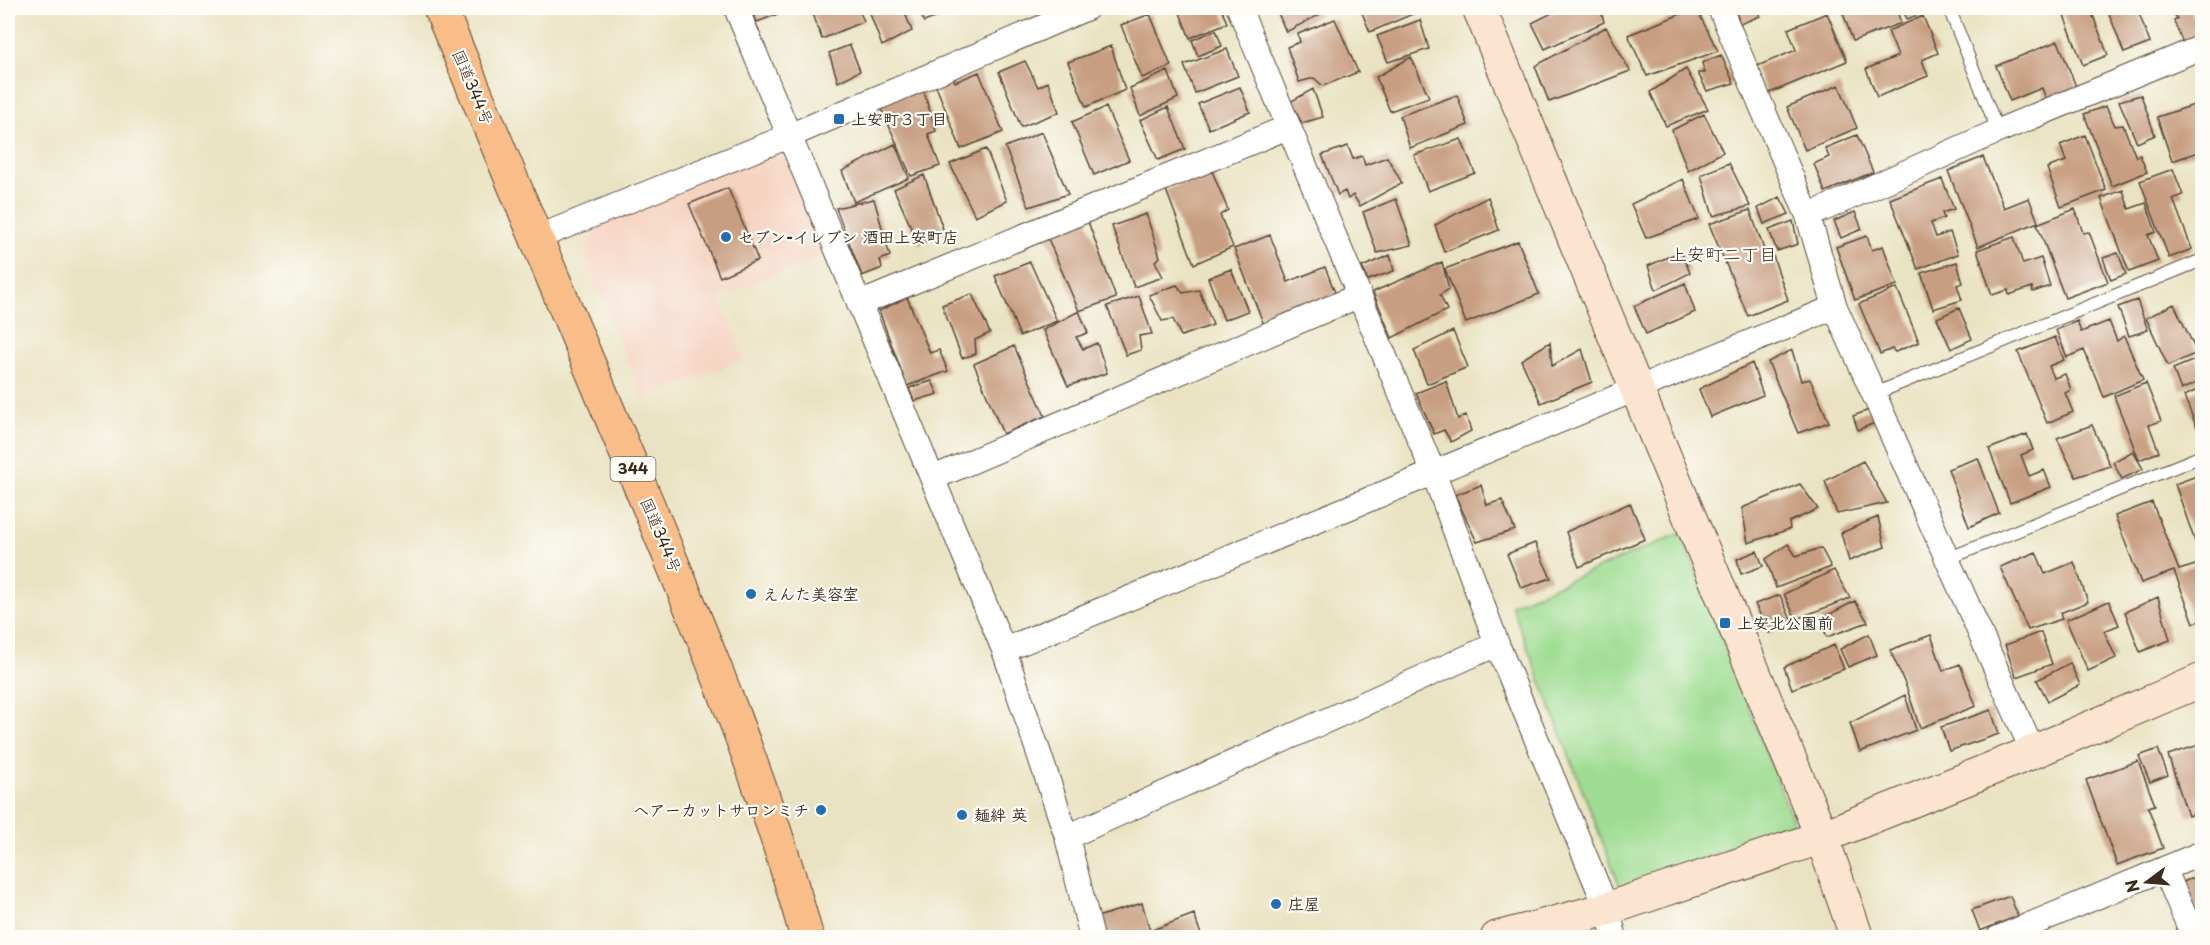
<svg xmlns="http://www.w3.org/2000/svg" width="2210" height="945" font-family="'Playpen Sans','Klee One',sans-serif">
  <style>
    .built { fill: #f5d3c1 }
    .green { fill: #9edc91; stroke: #6c8358; stroke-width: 1.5 }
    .building { fill: #c79e81 }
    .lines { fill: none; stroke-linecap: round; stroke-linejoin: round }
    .lane-casing { stroke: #554637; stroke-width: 14 }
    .street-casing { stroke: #554637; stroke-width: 26 }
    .secondary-casing { stroke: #554637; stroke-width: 35 }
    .highway-casing { stroke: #554637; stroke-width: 35 }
    .lane { stroke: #fff; stroke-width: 12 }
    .street { stroke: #fff; stroke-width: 24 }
    .secondary { stroke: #fce5d0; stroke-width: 33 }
    .highway { stroke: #f8bd89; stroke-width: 33 }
    .poi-dot { fill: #1f6fb2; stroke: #fdfcf7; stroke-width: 2 }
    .labels { text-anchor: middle; stroke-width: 4.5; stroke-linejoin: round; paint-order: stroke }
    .shield { fill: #fdfcf7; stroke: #75695f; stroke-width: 1.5 }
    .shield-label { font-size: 15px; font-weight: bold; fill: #3b2a1e }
    .street-label { font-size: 16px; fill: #3b2a1e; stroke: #fdfcf7 }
    .poi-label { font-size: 16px; font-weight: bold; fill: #3b2a1e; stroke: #fdfcf7; text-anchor: start }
    .neighbourhood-label { font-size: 18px; fill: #3b2a1e; stroke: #fdfcf7 }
  </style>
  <rect width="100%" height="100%" fill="#fdfcf7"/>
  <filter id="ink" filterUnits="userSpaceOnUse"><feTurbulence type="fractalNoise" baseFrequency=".0167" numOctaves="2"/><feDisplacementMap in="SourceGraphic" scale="12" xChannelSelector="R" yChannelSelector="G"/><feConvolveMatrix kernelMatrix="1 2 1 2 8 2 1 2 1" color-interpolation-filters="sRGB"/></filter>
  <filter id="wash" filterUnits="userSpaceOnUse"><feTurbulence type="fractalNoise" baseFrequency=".008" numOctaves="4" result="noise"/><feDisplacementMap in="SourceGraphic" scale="24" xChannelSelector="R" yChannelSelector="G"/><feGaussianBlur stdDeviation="1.35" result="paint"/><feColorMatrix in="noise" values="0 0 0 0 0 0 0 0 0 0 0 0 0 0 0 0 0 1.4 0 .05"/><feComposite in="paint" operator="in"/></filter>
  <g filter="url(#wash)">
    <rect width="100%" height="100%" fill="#eae3c3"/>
    <path class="built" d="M773,151L790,162L826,254L720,297L745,360L643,398L585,257L598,222Z"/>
    <path class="green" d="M1681,533L1795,826L1620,887L1511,605Z"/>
    <g id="blocks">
      <path class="building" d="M751,8H794L757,22Z
        M811,8H858L864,21L822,39Z
        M868,8H903L912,31L882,46Z
        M918,8H960L924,22Z
        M1178,8H1221L1227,23L1190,38Z
        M1276,8H1316L1319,15L1286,32Z
        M1360,8H1418L1420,11L1370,32Z
        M1505,8H1524L1507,14Z
        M1562,8H1600L1604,22L1545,49L1532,23Z
        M1696,8L1718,51L1647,76L1628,35Z
        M1740,8H1756L1760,16L1740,24L1735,9Z
        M1764,8H1779L1766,13Z
        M1841,8H1896L1901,23L1853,41Z
        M1902,8H1935L1907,19Z
        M2070,8H2090L2108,55L2083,65L2062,10Z
        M2107,8H2137L2150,43L2124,53Z
        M2172,8H2190L2202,37L2185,48L2174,21L2177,19Z
        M1827,13L1847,61L1767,94L1755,67L1796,50L1788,29Z
        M1150,14L1171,66L1142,78L1121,25Z
        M1923,16L1938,53L1922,60L1928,76L1877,97L1866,69L1898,56L1888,31Z
        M1335,19L1358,72L1323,86L1314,78L1299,82L1287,47L1300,42L1298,34Z
        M1420,20L1429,49L1388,62L1377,36Z
        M1606,27L1630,71L1549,102L1535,66Z
        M1216,30L1222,46L1198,56L1192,40Z
        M2058,41L2077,89L2047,101L2042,88L2010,101L1996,66Z
        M850,45L860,71L838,82L829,53Z
        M1111,46L1125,90L1086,107L1068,62Z
        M1227,49L1238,76L1195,93L1184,65Z
        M1721,55L1734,83L1707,91L1698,73H1705L1702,63Z
        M1411,57L1429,97L1390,111L1376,77Z
        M1025,61L1038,87L1048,82L1059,112L1021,127L999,72Z
        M1686,69L1708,109L1666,126L1650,92Z
        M1168,71L1178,98L1140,116L1130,88Z
        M979,72L1003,132L961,149L934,81L952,74L955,82Z
        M1839,85L1857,128L1805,150L1787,107Z
        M922,86L936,131L928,134L940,166L911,176L879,103Z
        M1240,87L1250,112L1209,129L1198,104Z
        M1313,89L1323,117L1302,123L1290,102Z
        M1457,95L1468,125L1410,148L1400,116Z
        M2141,95L2155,135L2137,143L2119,101Z
        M2197,104L2202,120V151L2172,161L2157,117Z
        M2106,106L2115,126L2123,125L2136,157L2140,155L2147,172L2112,186L2084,114Z
        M1106,107L1129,160L1094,175L1072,122Z
        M1168,107L1185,149L1158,160L1140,120Z
        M1704,114L1723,152L1688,171L1672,130Z
        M1042,132L1068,194L1029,207L1005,147Z
        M1857,135L1873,172L1825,192L1814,164L1829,157L1825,148Z
        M2085,135L2106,190L2061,207L2047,168L2066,161L2060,145Z
        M1461,139L1475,173L1428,191L1414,155Z
        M895,144L909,178L854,202L842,171Z
        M1348,146L1353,159L1362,156L1365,165L1387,157L1402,183L1360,206L1353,195L1348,199L1345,191L1338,195L1322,155Z
        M986,149L1007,201L975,216L950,164Z
        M1983,157L2004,208L2029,198L2038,222L1978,247L1948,171Z
        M1729,163L1750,206L1713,216L1701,175Z
        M2173,169L2183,195L2173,199L2192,249L2169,258L2140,181Z
        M1212,171L1228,210L1220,215L1233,247L1194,264L1166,190Z
        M924,175L944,232L919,245L894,189Z
        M1683,179L1699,219L1646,238L1631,204Z
        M1942,179L1954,209L1942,213L1944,218L1931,223L1936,237L1950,232L1958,254L1918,269L1890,199Z
        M728,188L758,260L720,277L689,204Z
        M2123,190L2129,209L2146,203L2156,232L2148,235L2158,261L2129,272L2101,198Z
        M1488,197L1499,230L1444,252L1435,225Z
        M1780,197L1789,214L1764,224L1758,208Z
        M874,199L890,256L880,260L882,268L862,276L836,208Z
        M1396,199L1412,245L1377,253L1363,212Z
        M2075,209L2083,233L2089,232L2108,282L2065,298L2037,224Z
        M1750,210L1767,258L1773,256L1788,300L1748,316L1709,224Z
        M1855,212L1862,229L1841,238L1834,221Z
        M1146,214L1160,257L1155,261L1163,277L1134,287L1112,226Z
        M1086,216L1116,298L1079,311L1046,234Z
        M1793,221L1798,244L1777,251L1769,230Z
        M1270,235L1288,282L1325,267L1336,295L1264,325L1234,249Z
        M1867,236L1872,250L1883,246L1897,285L1855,300L1836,247Z
        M2014,237L2023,264L2041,258L2050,286L2033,292L2032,287L2009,295L2008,290L1992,295L1977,250Z
        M1518,241L1539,294L1466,323L1445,269Z
        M1681,251L1690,273L1656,290L1648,266Z
        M2118,253L2126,274L2111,280L2103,258Z
        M1390,255L1394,271L1368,280L1362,267Z
        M1030,262L1057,321L1020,336L995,276Z
        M1442,262L1449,289L1440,295L1447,310L1392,338L1373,292Z
        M1957,262L1963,283L1957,285L1962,300L1933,309L1921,273Z
        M1231,269L1248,311L1224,320L1208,278Z
        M1685,283L1695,312L1646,334L1634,306Z
        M1177,285L1183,293L1199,290L1213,325L1181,336L1173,319L1162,321L1149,295Z
        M1897,288L1919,342L1895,352L1892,349L1880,354L1859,304Z
        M972,294L990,333L975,340L976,354L962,358L942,305Z
        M1139,296L1152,334L1139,336L1141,350L1126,355L1107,306Z
        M907,297L930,353L939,350L948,371L907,386L879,311Z
        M2137,300L2148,330L2129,336L2118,307Z
        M2174,304L2197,353L2168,366L2146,318Z
        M1959,308L1972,339L1951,349L1937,318Z
        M1079,311L1088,333L1076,337L1083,349L1097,343L1107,373L1068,386L1043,330Z
        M2077,321L2081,332L2109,321L2117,341L2124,336L2143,380L2104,397L2084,350L2067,357L2056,330Z
        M1453,331L1468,367L1427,384L1414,350Z
        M2055,337L2064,360L2049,366L2054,378L2065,374L2071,390L2065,393L2073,412L2047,423L2018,352Z
        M1550,342L1552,366L1582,349L1592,382L1541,403L1521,360Z
        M1014,346L1045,416L1003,434L974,364Z
        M1792,350L1801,381L1810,379L1829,422L1798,433L1768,362Z
        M2197,359L2202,372V380L2181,390L2173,369Z
        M1752,363L1763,395L1710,417L1699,389Z
        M932,381L938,394L914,401L909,388Z
        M1446,381L1458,419L1466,415L1471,431L1451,442L1444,430L1434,434L1416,393Z
        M2146,383L2161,421L2149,425L2159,452L2139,460L2114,396Z
        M2202,388V440L2184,396Z
        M1872,409L1877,422L1858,430L1853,416Z
        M2092,425L2110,466L2076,477L2057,438Z
        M2027,434L2033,450L2021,455L2029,476L2044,470L2051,487L2010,503L1989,449Z
        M2133,451L2143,469L2122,479L2113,462Z
        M1978,458L1999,513L1969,527L1948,469Z
        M1863,461L1887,503L1837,514L1825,481Z
        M2202,474V555L2200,556L2175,484Z
        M1800,484L1818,509L1789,522L1790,529L1748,543L1742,508Z
        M1481,485L1487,505L1502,500L1515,530L1477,542L1455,495Z
        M2152,502L2179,570L2202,563V620L2194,623L2174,571L2141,583L2115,516Z
        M1630,503L1645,539L1579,567L1566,532Z
        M1878,517L1885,547L1849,561L1841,533Z
        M1535,543L1551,578L1521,588L1507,554Z
        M1788,544L1796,556L1821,548L1831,567L1776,588L1766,559Z
        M1757,551L1763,566L1741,574L1737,559Z
        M2036,552L2045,574L2074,562L2088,602L2060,613L2062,619L2028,630L2000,567Z
        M1834,570L1850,598L1796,619L1784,594Z
        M1780,595L1793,624L1769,633L1755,604Z
        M2158,597L2170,640L2140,652L2125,612Z
        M1855,601L1868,622L1827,637L1820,619Z
        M2109,601L2119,625L2104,631L2116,658L2088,671L2066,620Z
        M2041,632L2052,664L2016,677L2005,645Z
        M1869,634L1877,655L1848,667L1840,649Z
        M1931,635L1943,671L1960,664L1976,706L1920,728L1906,686L1890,650Z
        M1834,645L1844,669L1792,689L1784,667Z
        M2070,663L2080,685L2048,701L2037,680Z
        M1905,695L1916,730L1860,752L1850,723Z
        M1991,710L1999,734L1949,751L1941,727Z
        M2202,744V811L2188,816L2168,755Z
        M2158,749L2168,775L2150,782L2139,756Z
        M2138,761L2155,805L2148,807L2163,848L2117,865L2086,780Z
        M2202,874V925L2181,883Z
        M2010,896L2018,916L1980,931L1972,910Z
        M1142,903L1150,931L1194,914L1202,938H1100L1094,918Z"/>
    </g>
  </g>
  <g filter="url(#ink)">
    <use href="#blocks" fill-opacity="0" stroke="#554637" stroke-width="1.5"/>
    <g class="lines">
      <g class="lane-casing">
        <path id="lane" d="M1949,8L1998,131
          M1874,394L2202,260
          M1947,559L2202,456"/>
      </g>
      <g class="street-casing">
        <path id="street" d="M736,8L1004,650L1067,837L1092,938
          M1239,8L1434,474L1497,644L1607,909L1615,938
          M1720,8L1808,216L1835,307L2033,752
          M1808,216L1998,131L2202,47
          M536,238L789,136L1087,8
          M859,304L1288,127
          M933,478L1358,296
          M1004,650L1835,307
          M1067,837L1497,644
          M2165,870L2194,938
          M1998,938L2202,853"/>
      </g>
      <g class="secondary-casing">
        <path id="secondary" d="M1479,8L1822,837L1857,938
          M1497,938L1607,909L1822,837L2033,752L2202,680"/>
      </g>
      <g class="highway-casing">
        <path id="highway" d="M440,8C504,161 568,314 632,467C697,621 763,776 807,938"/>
      </g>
      <use href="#lane" class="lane"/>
      <use href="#street" class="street"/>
      <use href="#secondary" class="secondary"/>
      <use href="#highway" class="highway"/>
    </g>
  </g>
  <g class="poi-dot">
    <rect x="833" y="113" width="12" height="12" rx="3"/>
    <circle cx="726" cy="237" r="6"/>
    <circle cx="751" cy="594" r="6"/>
    <rect x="1719" y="617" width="12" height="12" rx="3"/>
    <circle cx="821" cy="810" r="6"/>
    <circle cx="962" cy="815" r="6"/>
    <circle cx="1276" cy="904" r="6"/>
  </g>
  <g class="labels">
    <rect class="shield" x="610.5" y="457" width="45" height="24" rx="4.5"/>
    <g class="shield-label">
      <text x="633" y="474">344</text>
    </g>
    <g class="street-label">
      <text transform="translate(473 87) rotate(67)" y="6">国道344号</text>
      <text transform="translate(661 535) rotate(67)" y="6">国道344号</text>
    </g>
    <g class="poi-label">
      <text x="851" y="125">上安町３丁目</text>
      <text x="738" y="243">セブン-イレブン 酒田上安町店</text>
      <text x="763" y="600">えんた美容室</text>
      <text x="1737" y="629">上安北公園前</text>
      <text x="809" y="816" text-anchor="end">ヘアーカットサロンミチ</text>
      <text x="974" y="821">麺絆 英</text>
      <text x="1288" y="910">庄屋</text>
    </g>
    <g class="neighbourhood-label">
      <text x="1723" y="261">上安町二丁目</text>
    </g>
  </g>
  <rect width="2210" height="945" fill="none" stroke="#fdfcf7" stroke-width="30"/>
  <g transform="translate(2147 882) rotate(254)" stroke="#fdfcf7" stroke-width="4.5" paint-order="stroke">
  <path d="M0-4.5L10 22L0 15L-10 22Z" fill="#3b2a1e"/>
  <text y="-9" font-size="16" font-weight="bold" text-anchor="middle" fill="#3b2a1e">N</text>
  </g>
</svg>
